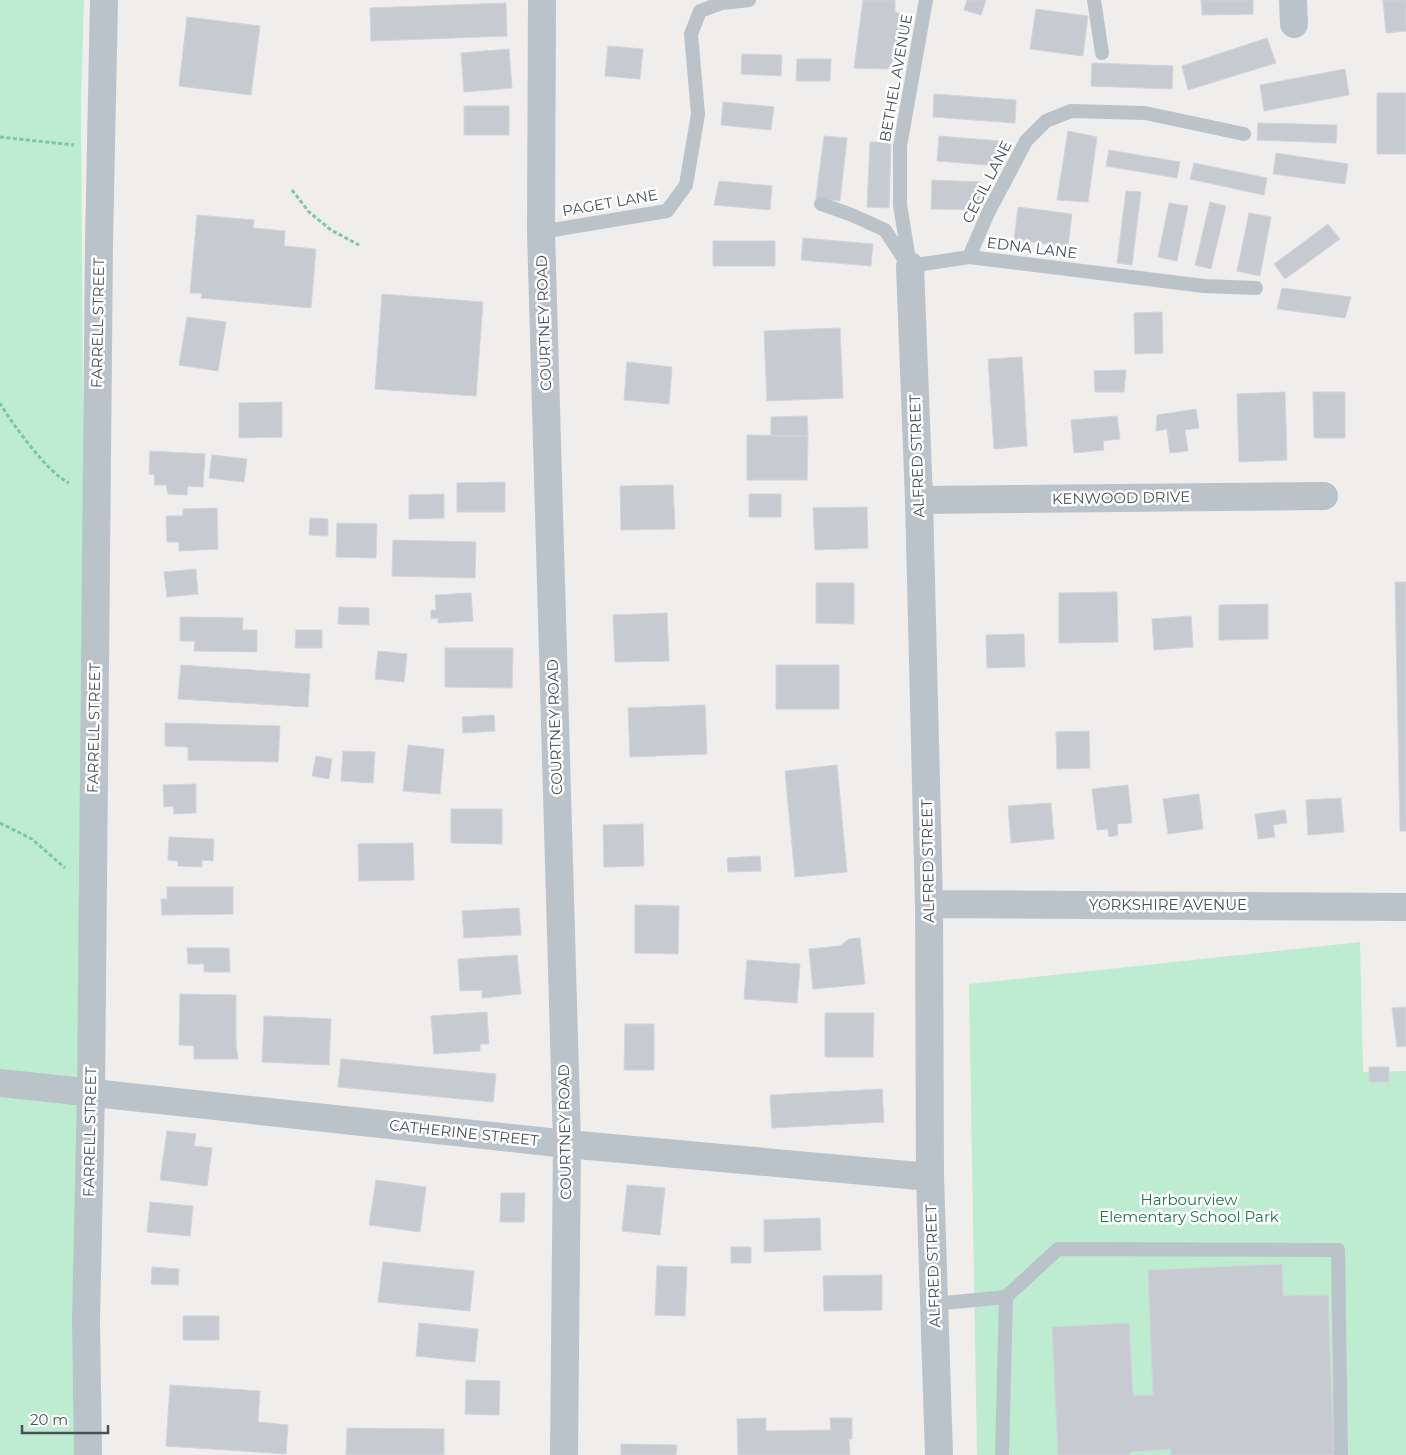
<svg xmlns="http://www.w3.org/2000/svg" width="1406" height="1455" font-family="Montserrat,sans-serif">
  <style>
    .green { fill: #beecd0 }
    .building { fill: #c7cad0; stroke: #d2d4d9 }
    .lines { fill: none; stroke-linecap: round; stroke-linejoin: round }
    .path { stroke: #78c8a1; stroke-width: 3; stroke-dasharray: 4 2.5; stroke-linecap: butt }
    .lane { stroke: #bac2ca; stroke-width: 14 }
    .street { stroke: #bac2ca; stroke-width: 28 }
    .labels { text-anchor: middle; stroke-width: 5; stroke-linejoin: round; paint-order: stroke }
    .street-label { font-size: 15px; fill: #47515a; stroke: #fff }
    .park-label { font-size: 15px; fill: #1c774a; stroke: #fff }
  </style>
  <rect width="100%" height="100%" fill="#f0eded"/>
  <path class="green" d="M0,0H84L81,99L87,1065L81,1455H0Z
    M1360,942L1363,1072L1406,1071V1455H977L969,984Z"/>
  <path class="building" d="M863,0H895V12L906,15L904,32L901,47L888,69L854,68Z
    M967,0H986L981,15L964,10Z
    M1201,0H1253V14L1202,15Z
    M1383,0H1406V31L1386,33Z
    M506,3L507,36L371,41L370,8Z
    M1036,9L1088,16L1083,56L1030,49Z
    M187,17L260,26L251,95L179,86Z
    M1267,38L1276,63L1188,90L1182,66Z
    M608,46L643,49L640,79L605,76Z
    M509,49L512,88L464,92L461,53Z
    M742,54L782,55L781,76L741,74Z
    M797,59H831L830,81H796Z
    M1092,63L1173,66L1172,89L1091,86Z
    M1345,69L1349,95L1264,111L1260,85Z
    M1377,93H1406V154H1377Z
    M934,94L1016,100L1015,123L933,117Z
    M723,102L774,107L771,130L721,125Z
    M464,106H509V135H464Z
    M1258,123L1337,125L1336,143L1257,140Z
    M1068,131L1097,137L1088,202L1057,200Z
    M824,136L847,138L840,201L816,198Z
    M939,136L1000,141L998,166L937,161Z
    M870,142L891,143L889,208L867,207Z
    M1109,150L1180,162L1177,178L1106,166Z
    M1276,153L1348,164L1345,184L1273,174Z
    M1194,163L1267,178L1264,195L1190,179Z
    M932,180L980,182L979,210L931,209Z
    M719,181L772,186L770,210L714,205Z
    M1126,191L1141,192L1132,265L1117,263Z
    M1210,202L1226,206L1211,269L1195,265Z
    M1169,203L1188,206L1177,261L1158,257Z
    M1018,207L1072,214L1068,247L1014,240Z
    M1249,213L1271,217L1260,276L1237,271Z
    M197,215L254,220L253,228L285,231L284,246L316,249L311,308L201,298L202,293H190Z
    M1328,224L1340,239L1285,279L1274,264Z
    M803,238L873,244L871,266L801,260Z
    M713,241H775V266H713Z
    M1282,288L1351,297L1345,318L1277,309Z
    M382,294L483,302L476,396L375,389Z
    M1162,312L1163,353L1135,354L1134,313Z
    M187,317L226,322L218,371L179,365Z
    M840,328L843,398L767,401L764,331Z
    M1022,357L1027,446L994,449L988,359Z
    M627,362L672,367L669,404L624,400Z
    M1126,370L1124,392H1095L1094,371Z
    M1285,392L1287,460L1239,462L1237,394Z
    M1313,392H1345V438H1314Z
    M282,402V437L239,438V403Z
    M1196,409L1199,428L1185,430L1188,451L1170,453L1167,429L1156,431L1157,415Z
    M807,416L808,436H771V417Z
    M1117,416L1120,439L1103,441L1104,450L1074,453L1071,420Z
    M747,435L808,436L807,480H747Z
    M150,451L205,454L203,487L188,486L187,495L168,494L166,485H154L155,475L149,474Z
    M212,455L247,459L244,482L209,478Z
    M505,482V512H457V483Z
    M673,485L675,529L621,530L620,486Z
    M444,494V518L409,519V495Z
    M749,494H781V517H749Z
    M867,507L868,548L815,550L813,508Z
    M217,508L218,549L179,551V542H167L166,516H183V509Z
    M310,518L328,519V536L309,535Z
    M337,523L377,524L376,558L336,557Z
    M393,540L476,542L475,578L392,576Z
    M196,569L198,594L167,597L164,572Z
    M1395,582H1406V831H1400Z
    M816,583H854V624L816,623Z
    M1117,592L1118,642L1059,643V593Z
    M471,593L473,621L438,623V618L431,619V610H436L435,595Z
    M1268,604V639L1219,640V605Z
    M339,607L369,608V625L338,624Z
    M667,613L669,661L615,662L613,615Z
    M1191,616L1193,647L1154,650L1152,619Z
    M180,617L243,618L242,630H257V652L194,651L195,641H180Z
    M296,630H322V648H295Z
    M1024,634L1025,667L987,668L986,635Z
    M445,648H513L512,688L445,687Z
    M378,651L407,654L404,682L375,679Z
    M181,665L310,674L308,707L178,699Z
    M776,665H839V709H776Z
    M705,705L707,754L630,757L628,708Z
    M494,715L495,731L463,733L462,717Z
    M165,723L280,726L278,762L188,760V747L165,746Z
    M1089,731L1090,768L1057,769L1056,732Z
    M408,745L444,749L440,794L403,791Z
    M343,751L375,752L373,783L341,781Z
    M316,756L332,759L329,779L312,776Z
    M837,765L847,872L795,877L785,771Z
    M196,784V813L174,814L173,806L164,807L163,785Z
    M1128,785L1132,823L1117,824L1118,835L1109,837L1108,829L1097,830L1092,789Z
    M1199,794L1203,829L1168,834L1163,799Z
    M1341,798L1344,832L1308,835L1306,800Z
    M1051,803L1054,839L1011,843L1008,806Z
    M451,809H502V844L451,843Z
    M1285,810L1287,823L1273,825L1275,837L1258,839L1255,814Z
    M643,824L644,866L604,867L603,825Z
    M169,837L214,839L213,861L202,860V867L178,866V861L168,860Z
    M413,843L414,880L359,881L358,844Z
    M760,856L761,871L728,872L727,858Z
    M167,887H233V914L162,915L161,899H167Z
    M635,905L679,906L678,954L635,953Z
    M519,908L521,935L464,938L462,911Z
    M860,938L865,984L813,989L809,949L840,946L849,939Z
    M187,948H229L230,972H204V964H188Z
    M517,955L521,994L482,998V990L460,991L458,959Z
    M747,960L800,964L797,1003L744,999Z
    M180,994L236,995V1046L238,1059H194V1046L179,1045Z
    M1406,1007V1046L1397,1047L1392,1008Z
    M487,1012L489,1044H480V1051L434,1054L431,1016Z
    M825,1013H874L873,1057H825Z
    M264,1016L331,1019L329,1065L262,1062Z
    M625,1024H654V1070H624Z
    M341,1059L496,1074L493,1102L338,1087Z
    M1369,1067H1389V1082H1369Z
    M882,1089L884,1122L772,1128L770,1095Z
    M167,1131L196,1134L194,1146L212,1148L207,1186L160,1180Z
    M376,1180L426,1187L420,1232L369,1225Z
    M627,1185L665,1188L660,1235L622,1231Z
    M501,1193H525L524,1222H500Z
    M150,1202L193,1206L190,1236L147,1232Z
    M820,1218L821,1250L764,1252V1220Z
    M731,1247H751V1263H731Z
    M383,1262L474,1271L470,1311L378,1302Z
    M1282,1264L1283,1296L1328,1295L1334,1455H1171V1449L1130,1452V1455H1058L1052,1327L1129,1323L1133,1396L1153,1395L1148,1270Z
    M657,1266L687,1267L685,1316L655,1315Z
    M152,1267L179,1269L178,1285L151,1284Z
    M882,1275V1310L824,1311L823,1276Z
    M183,1316H219V1340H183Z
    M419,1323L478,1329L475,1362L416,1356Z
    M466,1380L500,1381L499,1415L465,1414Z
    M170,1385L260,1391L258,1422L288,1425L286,1454L166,1446Z
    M766,1418V1431L831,1430L830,1418H852V1439H849L850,1455H738L737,1419Z
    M347,1428L444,1429V1455H346Z
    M621,1444L677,1445L676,1455H621Z"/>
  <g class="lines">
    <path class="path" d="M0,137L74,145
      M292,190L309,212L331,230L359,245
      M0,403C12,424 48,473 69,483
      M0,823L32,839L65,868"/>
    <path class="lane" d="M926,0L900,146V205L910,266L969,257L1204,286L1256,288
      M1094,0L1102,53
      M821,204L852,215L885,230L906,262
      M541,232L667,211L686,185L698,114L691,34L700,11L722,3L749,0
      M969,257L988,213L1026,141L1046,121L1071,111L1145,113L1244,134
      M934,1304L1006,1297L1058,1249L1338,1250L1341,1455
      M1002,1455L1006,1297"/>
    <path class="street" d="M542,0L541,232L567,1144L564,1455
      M1293,0L1294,24
      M910,266L919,500L929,904L930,1177L939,1455
      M919,500L1324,496
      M929,904L1406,907
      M0,1083L567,1144L930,1177
      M88,1455L86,1320L91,1092L99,242L104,0"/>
  </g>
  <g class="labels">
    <g class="street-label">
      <text transform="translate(896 78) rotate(-80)" y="5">BETHEL AVENUE</text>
      <text transform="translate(987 182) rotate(-63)" y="5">CECIL LANE</text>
      <text transform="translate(610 203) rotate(-10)" y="5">PAGET LANE</text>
      <text transform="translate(1032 248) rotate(7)" y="5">EDNA LANE</text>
      <text transform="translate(98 323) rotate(-89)" y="5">FARRELL STREET</text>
      <text transform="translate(544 323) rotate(-92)" y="5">COURTNEY ROAD</text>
      <text transform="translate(917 456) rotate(-92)" y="5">ALFRED STREET</text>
      <text transform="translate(1121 498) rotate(-1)" y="5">KENWOOD DRIVE</text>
      <text transform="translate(555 727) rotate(-92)" y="5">COURTNEY ROAD</text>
      <text transform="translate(94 728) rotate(-89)" y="5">FARRELL STREET</text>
      <text transform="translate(928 861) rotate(-91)" y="5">ALFRED STREET</text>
      <text x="1168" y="910">YORKSHIRE AVENUE</text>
      <text transform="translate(90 1132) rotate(-89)" y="5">FARRELL STREET</text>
      <text transform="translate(565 1132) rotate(-91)" y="5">COURTNEY ROAD</text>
      <text transform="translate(464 1133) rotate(6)" y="5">CATHERINE STREET</text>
      <text transform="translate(933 1266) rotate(-92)" y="5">ALFRED STREET</text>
    </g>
    <g class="park-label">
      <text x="1189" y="1205">Harbourview<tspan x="1189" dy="17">Elementary School Park</tspan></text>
    </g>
  </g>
  <path d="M22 1425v8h86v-8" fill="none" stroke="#47515a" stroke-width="2.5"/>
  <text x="30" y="1425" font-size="15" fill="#47515a" stroke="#ffffff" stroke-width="4" paint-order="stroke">20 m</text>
</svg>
